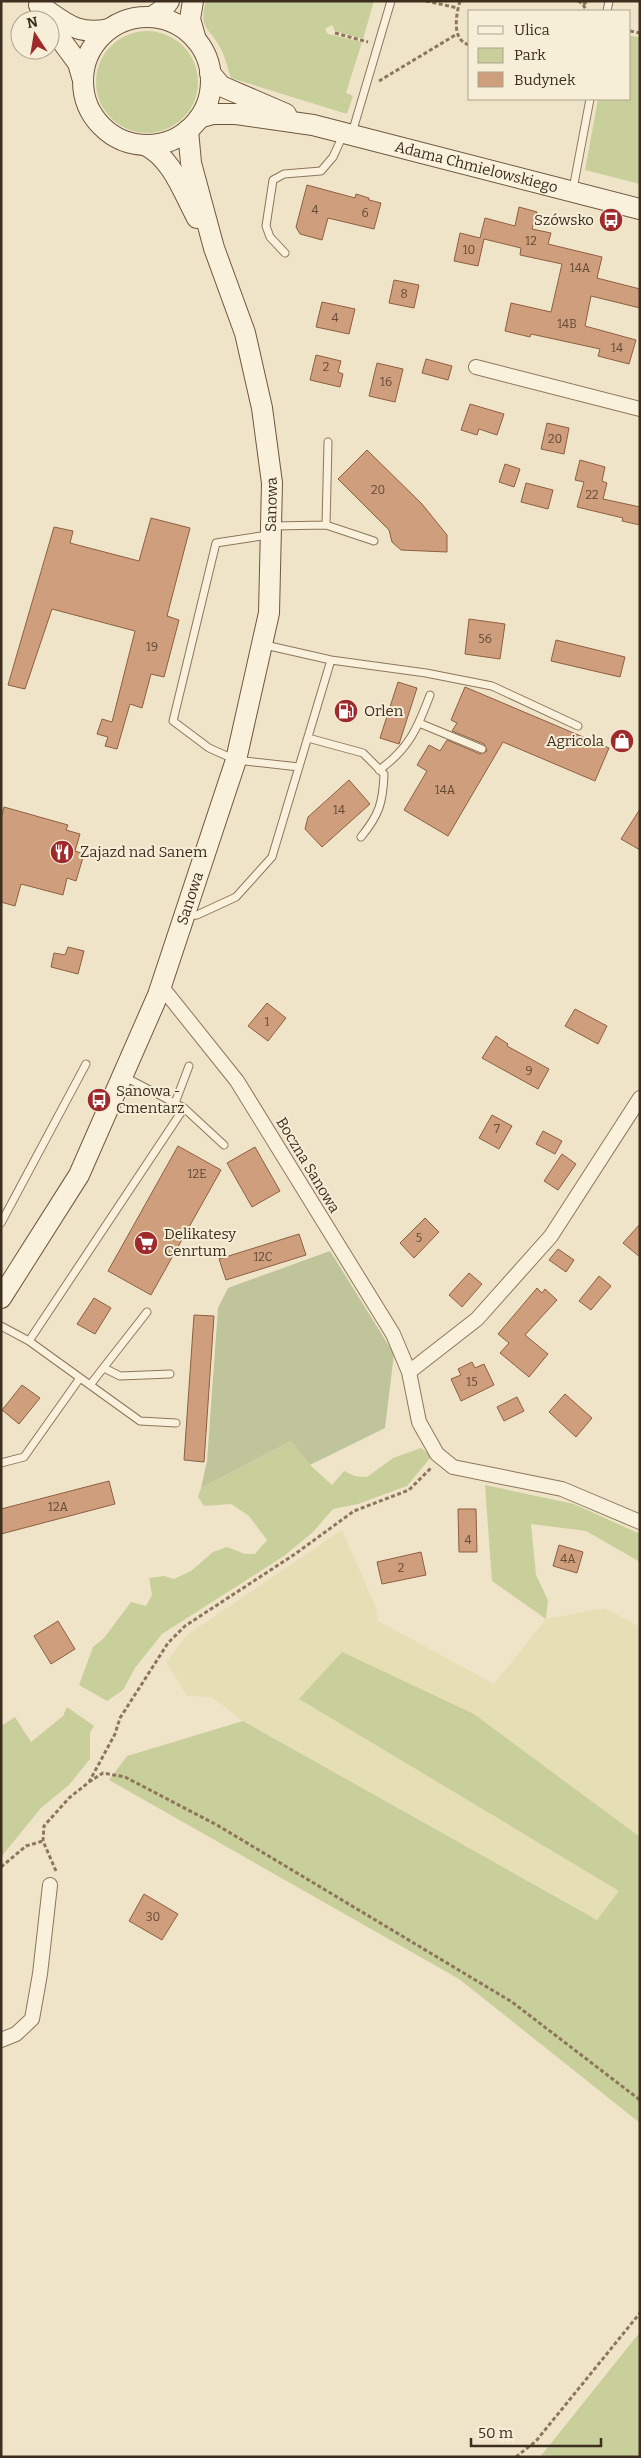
<svg xmlns="http://www.w3.org/2000/svg" width="641" height="2458" font-family="Bitter,serif">
  <style>
    .farmland { fill: #e6deb5 }
    .green { fill: #c9cf9b }
    .cemetery { fill: #bfc49a }
    .building { fill: #cf9f7d; stroke: #8d5f41 }
    .lines { fill: none; stroke-linecap: round; stroke-linejoin: round }
    .lane-casing { stroke: #8d765c; stroke-width: 9 }
    .street-casing { stroke: #8d765c; stroke-width: 16 }
    .secondary-casing { stroke: #6f573f; stroke-width: 22 }
    .path { stroke: #8d765c; stroke-width: 3; stroke-dasharray: 4 2.5; stroke-linecap: butt }
    .lane { stroke: #faf1dc; stroke-width: 7 }
    .street { stroke: #faf1dc; stroke-width: 14 }
    .secondary { stroke: #faf1dc; stroke-width: 20 }
    .labels { text-anchor: middle; stroke-width: 4; stroke-linejoin: round; paint-order: stroke }
    .number-label { font-size: 12px; fill: #624a37 }
    .street-label { font-size: 15px; fill: #3d2e20; stroke: #f7eed8 }
    .poi-label { font-size: 15px; fill: #3d2e20; stroke: #f7eed8; text-anchor: start }
  </style>
  <rect width="100%" height="100%" fill="#f0e4c8"/>
  <path class="farmland" d="M342,1530L376,1608L378,1621L494,1684L546,1619L605,1608L640,1627V1837L474,1714L299,1699L620,1891L597,1920L243,1721L212,1697L187,1696L166,1662L187,1635Z"/>
  <path class="green" d="M206,1H374L363,39L335,31L332,25L325,29L328,34L362,42L346,93L353,96L347,114L231,78C228,70 226,60 222,51C212,28 197,31 206,1Z
    M96 82a51 51 0 1 1 102 0a51 51 0 1 1-102 0Z
    M630,36L640,37V184L585,170L598,99H630Z
    M291,1441L310,1465L332,1485L344,1471L355,1476L367,1477L393,1458L421,1448L432,1456L407,1486L358,1504L333,1509L313,1532L284,1556L162,1634L135,1668L123,1690L107,1701L79,1685L93,1647L104,1638L131,1602L146,1606L152,1595L149,1578L164,1576L174,1579L191,1571L213,1552L227,1547L245,1554H255L267,1540L249,1516L231,1504L204,1506L198,1497L201,1488Z
    M485,1485L574,1504L640,1534V1562L586,1531L531,1524L536,1575L548,1600L546,1619L492,1581Z
    M342,1652L474,1714L640,1837V2123L459,1979L109,1780L127,1756L243,1721L597,1920L619,1891L299,1699Z
    M67,1707L94,1726L90,1733V1759L69,1785L41,1808L1,1857V1726L15,1717L31,1742L63,1716Z
    M640,2332V2457H540Z"/>
  <path class="cemetery" d="M330,1251L394,1354L385,1428L310,1465L291,1441L201,1488L207,1461L218,1308L228,1288Z"/>
  <path class="building" d="M307,185L355,198L356,194L369,198V200L381,203L374,229L328,218L322,240L300,234L296,227Z
    M519,207L537,212L532,229L551,233L548,244L602,257L597,278L640,289V308L591,296L585,326L636,340L629,364L598,356L600,349L531,334L530,337L505,331L511,303L551,312L562,264L520,255L521,248L484,239L478,266L454,261L460,233L480,238L485,218L515,226Z
    M394,280L419,285L414,308L389,303Z
    M322,302L355,309L349,334L316,327Z
    M316,355L341,361L338,372L343,374L340,387L310,380Z
    M426,359L452,366L448,380L422,373Z
    M377,363L403,369L395,402L369,396Z
    M470,404L504,414L497,435L479,429L477,435L461,430Z
    M547,423L569,428L564,454L541,449Z
    M367,450L422,504L447,535V552L401,550L392,542L389,530L338,479Z
    M580,460L605,467L602,481L607,483L603,499L640,507V525L622,521L623,518L577,507L584,482L575,480Z
    M505,464L520,469L514,487L499,482Z
    M526,483L553,490L548,509L521,502Z
    M151,518L190,528L167,616L179,620L164,677L151,674L142,708L130,704L117,749L105,746L108,737L97,734L102,719L112,722L135,631L52,609L25,689L8,685L54,527L73,531L70,543L139,561Z
    M469,619L505,624L500,659L465,654Z
    M556,640L625,657L620,677L551,661Z
    M398,682L417,688L399,744L380,738Z
    M465,687L609,748L595,781L503,742L448,836L404,810L427,771L417,765L429,745L440,751L447,740L480,754L487,751L484,744L452,731L457,723L451,720Z
    M349,780L370,804L322,847L305,829L308,817Z
    M4,807L68,825L66,830L80,834L75,851L84,854L76,881L67,878L63,895L21,884L15,906L1,902V819Z
    M640,809V850L621,839Z
    M68,947L84,951L78,974L51,967L54,953L65,955Z
    M267,1003L286,1018L268,1041L248,1026Z
    M575,1009L607,1026L598,1044L565,1026Z
    M496,1036L508,1044L507,1046L549,1069L538,1089L482,1058Z
    M492,1115L512,1126L499,1149L479,1138Z
    M543,1131L562,1141L555,1154L536,1144Z
    M178,1146L221,1170L151,1295L108,1271Z
    M255,1147L280,1191L252,1207L227,1163Z
    M562,1154L576,1164L558,1190L544,1181Z
    M425,1218L439,1232L414,1258L400,1243Z
    M640,1224V1257L623,1243Z
    M299,1234L306,1255L226,1280L219,1259Z
    M558,1249L574,1260L566,1272L549,1260Z
    M469,1273L482,1284L462,1307L449,1295Z
    M599,1276L611,1286L591,1310L579,1301Z
    M537,1288L542,1293L545,1289L557,1300L525,1335L548,1354L529,1377L500,1353L509,1343L498,1334Z
    M94,1298L111,1308L95,1334L77,1324Z
    M194,1315L214,1316L204,1462L184,1460Z
    M472,1362L475,1368L484,1364L494,1385L461,1401L451,1379L461,1375L458,1369Z
    M22,1385L40,1398L19,1424L2,1410Z
    M565,1394L592,1418L576,1437L549,1412Z
    M517,1397L524,1411L504,1421L497,1407Z
    M109,1481L115,1504L1,1534V1509Z
    M458,1509H476L477,1552H459Z
    M559,1545L583,1552L577,1573L553,1566Z
    M421,1552L426,1575L382,1584L377,1562Z
    M58,1621L75,1649L51,1664L34,1636Z
    M144,1894L178,1914L162,1940L129,1921Z"/>
  <g class="lines">
    <g class="lane-casing">
      <path id="lane" d="M607,11L609,1
        M352,133L391,1
        M573,189L590,99
        M285,253L270,237L266,226L273,180L284,174L321,171L333,157L343,135
        M326,525L328,442
        M274,526L326,525L374,541
        M268,535L216,543L173,721L209,748L236,760L299,767
        M265,645L331,660L426,673L492,686L578,726
        M419,723L482,749
        M308,738L363,753L384,774C383,803 379,815 361,837
        M379,770C409,749 418,727 430,695
        M187,916L197,915L236,897L272,857L331,660
        M175,1103L189,1066
        M184,1108L224,1145
        M1,1223L86,1064
        M1,1326L29,1341L184,1108L125,1077
        M29,1341L90,1385L147,1312
        M104,1368L120,1376L170,1374
        M90,1385L140,1421L176,1423
        M1,1463L24,1457L80,1378"/>
    </g>
    <g class="street-casing">
      <path id="street" d="M476,367L640,409
        M161,986L237,1081L393,1334L409,1372L419,1422L437,1454L453,1467L562,1489L640,1522
        M409,1372L477,1319L551,1236L640,1098
        M1,2040L16,2034L32,2019L40,1974L50,1885"/>
    </g>
    <g class="secondary-casing">
      <g id="secondary">
        <path d="M193,1L190,19L196,40"/>
        <path d="M39,5C65,22 76,36 109,29"/>
        <path d="M152,17L162,10L169,1"/>
        <circle cx="147" cy="81" r="64"/>
        <path d="M50,25L78,63L82,77"/>
        <path d="M210,73L221,86L286,114"/>
        <path id="s1" d="M199,118L213,114H236L313,125L640,209"/>
        <path d="M145,145C172,158 183,192 197,218"/>
        <path id="s2" d="M1,1298L79,1175L158,995L236,760L269,613L272,483L262,408L245,333L214,248L191,163L188,130"/>
      </g>
    </g>
    <path class="path" d="M426,1L458,8
      M460,1C456,15 451,41 470,45
      M578,1L582,3L587,11
      M583,4L590,1
      M630,31L640,33
      M335,33L368,42
      M379,81L457,34
      M89,1782L103,1773L125,1777L217,1825L512,2002L640,2100
      M1,1867L26,1846L43,1841
      M56,1871L43,1841L44,1826L69,1798L89,1782L115,1734L120,1718L168,1643L185,1626L295,1554L354,1511L409,1490L432,1467
      M516,2457L536,2441L640,2313"/>
    <use href="#lane" class="lane"/>
    <use href="#street" class="street"/>
    <use href="#secondary" class="secondary"/>
  </g>
  <defs>
    <g id="bus-disc" transform="scale(1.25)"><circle r="9.5" fill="#9e2a2b" stroke="#f7eed8"/><path d="M-5-6H5V4H4V6H2V4H-2V6H-4V4H-5ZM-3.5-4V0h7V-4ZM-3.5 1.2v1.5H-2V1.2ZM2 1.2v1.5H3.5V1.2Z" fill="#fff"/></g>
    <g id="fuel-disc" transform="scale(1.25)"><circle r="9.5" fill="#9e2a2b" stroke="#f7eed8"/><path d="M-5.5-6h7V0h2V4h1.3V-2.5L3-4.5l.8-.8L6-3V5H2.5V1h-1V6h-7ZM-4.2-4.7v3.2H.2V-4.7Z" fill="#fff"/></g>
    <g id="shop-disc" transform="scale(1.25)"><circle r="9.5" fill="#9e2a2b" stroke="#f7eed8"/><path d="M-5-2.5h2.3a2.7 3.5 0 0 1 5.4 0H5L5.5 6h-11ZM-1.5-2.5h3a1.5 2.3 0 0 0-3 0Z" fill="#fff"/></g>
    <g id="restaurant-disc" transform="scale(1.25)"><circle r="9.5" fill="#9e2a2b" stroke="#f7eed8"/><path d="M-5-6h1v4h1v-4h1v4h1v-4h1v5L-1.5 .5V6h-2V.5L-5-1ZM5-6V6H3V1.5H1.5Q1.5-4 5-6Z" fill="#fff"/></g>
    <g id="supermarket-disc" transform="scale(1.25)"><circle r="9.5" fill="#9e2a2b" stroke="#f7eed8"/><path d="M-6-5.5h2.5l.6 2H6L4.5 2H-2.5L-4.4-4H-6ZM-1.5 3.2a1.3 1.3 0 1 0 .1 0ZM3 3.2a1.3 1.3 0 1 0 .1 0Z" fill="#fff"/></g>
  </defs>
  <g fill-rule="evenodd">
    <use href="#bus-disc" x="611" y="220"/>
    <use href="#fuel-disc" x="346" y="711"/>
    <use href="#shop-disc" x="622" y="741"/>
    <use href="#restaurant-disc" x="62" y="852"/>
    <use href="#bus-disc" x="99" y="1100"/>
    <use href="#supermarket-disc" x="146" y="1243"/>
  </g>
  <g class="labels">
    <g class="number-label">
      <text x="315" y="214">4</text>
      <text x="365" y="217">6</text>
      <text x="531" y="245">12</text>
      <text x="469" y="254">10</text>
      <text x="580" y="272">14A</text>
      <text x="404" y="298">8</text>
      <text x="335" y="322">4</text>
      <text x="567" y="328">14B</text>
      <text x="617" y="352">14</text>
      <text x="326" y="371">2</text>
      <text x="386" y="386">16</text>
      <text x="555" y="443">20</text>
      <text x="378" y="494">20</text>
      <text x="592" y="499">22</text>
      <text x="485" y="643">56</text>
      <text x="152" y="651">19</text>
      <text x="445" y="794">14A</text>
      <text x="339" y="814">14</text>
      <text x="267" y="1026">1</text>
      <text x="529" y="1075">9</text>
      <text x="497" y="1133">7</text>
      <text x="197" y="1178">12E</text>
      <text x="419" y="1242">5</text>
      <text x="263" y="1261">12C</text>
      <text x="472" y="1386">15</text>
      <text x="58" y="1511">12A</text>
      <text x="468" y="1544">4</text>
      <text x="568" y="1563">4A</text>
      <text x="401" y="1572">2</text>
      <text x="153" y="1921">30</text>
    </g>
    <g class="street-label">
      <text dy="5" stroke="none"><textPath href="#s1" startOffset="284">Adama Chmielowskiego</textPath></text>
      <text dy="5" stroke="none"><textPath href="#s2" startOffset="849">Sanowa</textPath></text>
      <text dy="5" stroke="none"><textPath href="#s2" startOffset="444">Sanowa</textPath></text>
      <text transform="translate(308 1165) rotate(59)" y="5">Boczna Sanowa</text>
    </g>
    <g class="poi-label">
      <text x="594" y="225" text-anchor="end">Szówsko</text>
      <text x="364" y="716">Orlen</text>
      <text x="604" y="746" text-anchor="end">Agricola</text>
      <text x="80" y="857">Zajazd nad Sanem</text>
      <text x="116" y="1096">Sanowa -<tspan x="116" dy="17">Cmentarz</tspan></text>
      <text x="164" y="1239">Delikatesy<tspan x="164" dy="17">Cenrtum</tspan></text>
    </g>
  </g>
  <rect width="641" height="2458" fill="none" stroke="#3d2e20" stroke-width="5"/>
  <rect x="468" y="10" width="162" height="90" fill="#f7eed8" stroke="#ada18e"/>
  <rect x="478" y="26" width="25" height="8" fill="#faf1dc" stroke="#ada18e"/>
  <text x="514" y="35" font-size="15" fill="#3d2e20">Ulica</text>
  <rect x="478" y="48" width="25" height="15" fill="#c9cf9b" stroke="#ada18e"/>
  <text x="514" y="60" font-size="15" fill="#3d2e20">Park</text>
  <rect x="478" y="72" width="25" height="15" fill="#cf9f7d" stroke="#ada18e"/>
  <text x="514" y="85" font-size="15" fill="#3d2e20">Budynek</text>
  <g transform="translate(35 35) rotate(348)"><circle r="24" fill="#f7eed8" stroke="#ada18e"/>
  <path d="M0-4L9 19L0 12L-9 19Z" fill="#9e2a2b"/>
  <text y="-8" font-size="14" font-weight="bold" text-anchor="middle" fill="#3d2e20">N</text>
  </g>
  <path d="M471 2438v8h130v-8" fill="none" stroke="#3d2e20" stroke-width="2.5"/>
  <text x="478" y="2438" font-size="15" fill="#3d2e20" stroke="#f7eed8" stroke-width="4" paint-order="stroke">50 m</text>
</svg>
